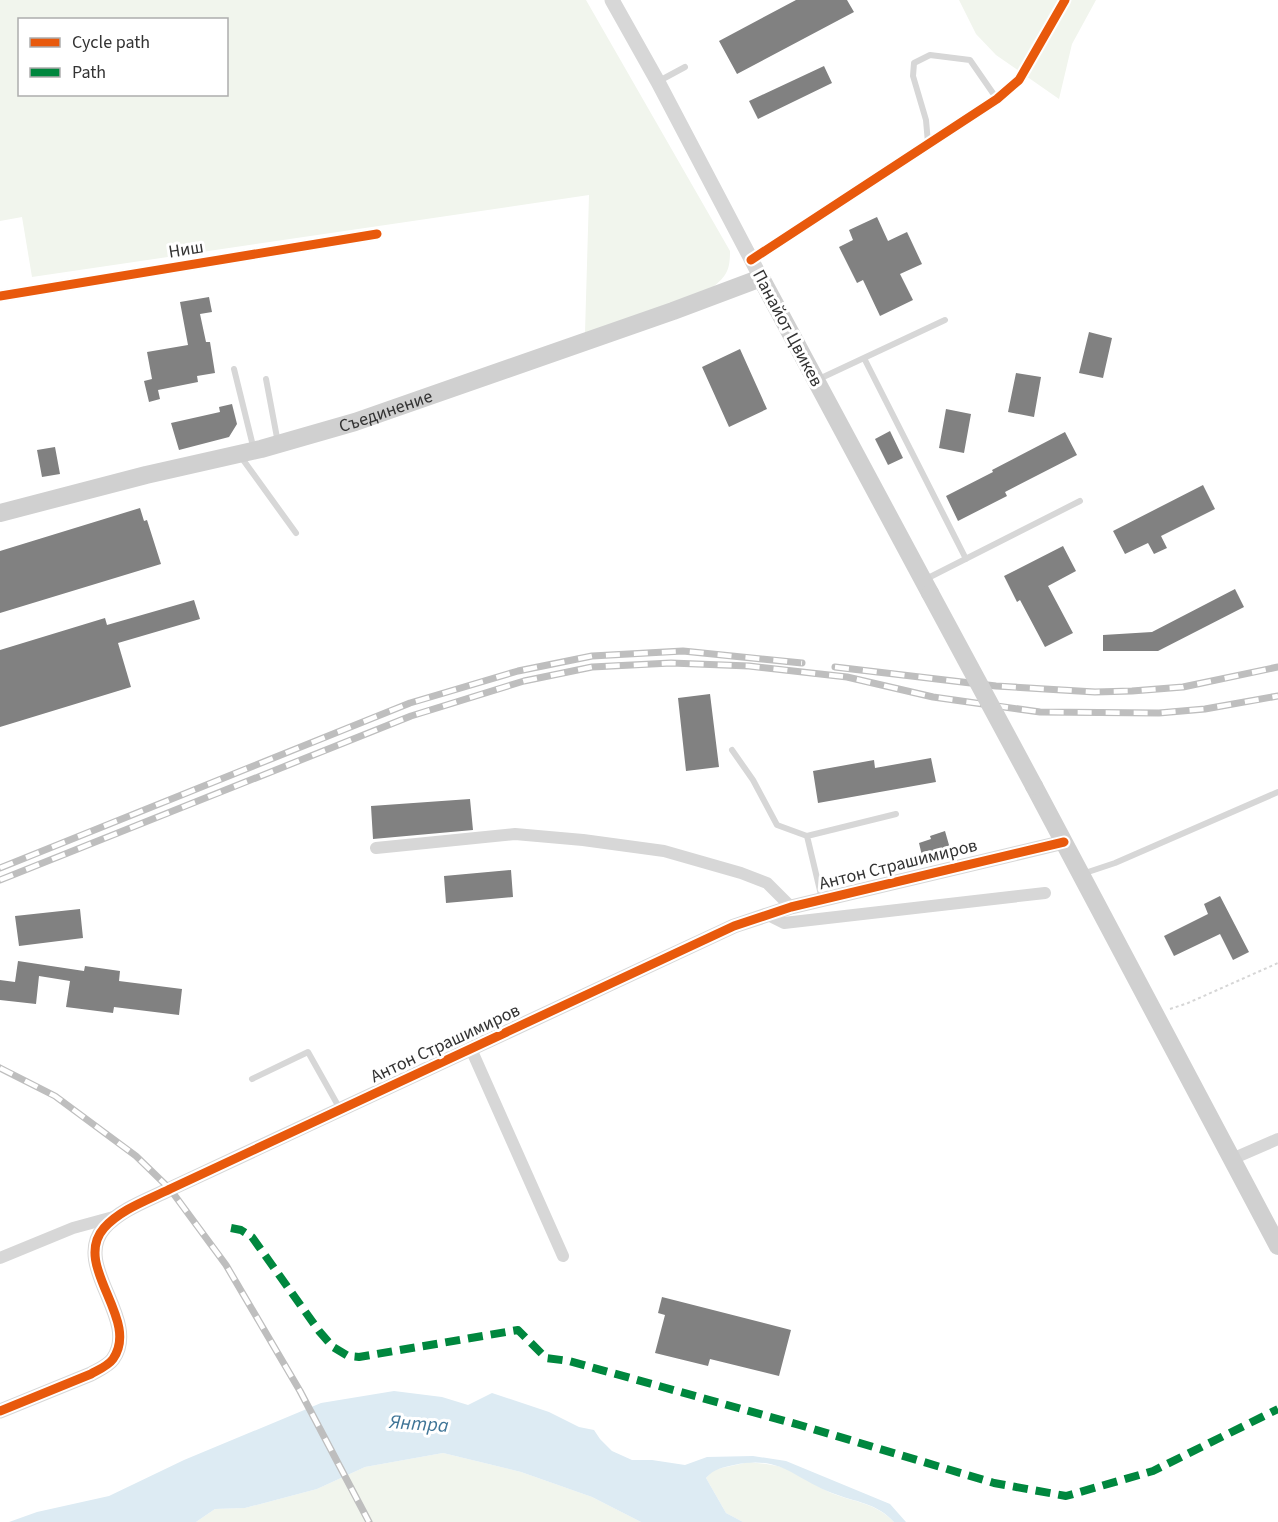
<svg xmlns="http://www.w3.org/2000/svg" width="1278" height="1522" font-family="'Source Sans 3',sans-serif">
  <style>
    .green { fill: #f1f5ed; fill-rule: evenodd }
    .water { fill: #ddebf3 }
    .building { fill: #818181 }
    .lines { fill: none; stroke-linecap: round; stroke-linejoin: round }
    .path { stroke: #d6d6d6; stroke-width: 2; stroke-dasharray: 3 3; stroke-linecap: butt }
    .service { stroke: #d7d7d7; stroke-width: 6 }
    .minor { stroke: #d7d7d7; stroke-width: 12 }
    .tertiary { stroke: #d7d7d7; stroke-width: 15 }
    .secondary { stroke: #d0d0d0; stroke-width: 18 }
    .rail-casing { stroke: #bebebe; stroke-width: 7 }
    .rail { stroke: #fff; stroke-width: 4.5; stroke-dasharray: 14; stroke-linecap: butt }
    .secondary-bridge { stroke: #d0d0d0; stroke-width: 18 }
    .quiet { stroke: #00873e; stroke-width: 8; stroke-dasharray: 15 8; stroke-linecap: butt }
    .cycleway-casing { stroke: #fff; stroke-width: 13 }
    .cycleway { stroke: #e8590c; stroke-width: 9 }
    .labels { text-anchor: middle; stroke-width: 6; stroke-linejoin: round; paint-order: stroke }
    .street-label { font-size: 18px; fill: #333; stroke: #fff }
    .water-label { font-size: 20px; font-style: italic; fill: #3f7597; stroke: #fff }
  </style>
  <rect width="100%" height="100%" fill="#fff"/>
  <path class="green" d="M0,0H586L730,251C730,272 726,277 709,290L585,333L589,195L32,277L22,217L0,221ZM20,20H226V94H20Z
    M959,0H1096L1072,44L1059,99L996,55L976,34Z
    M443,1453L521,1472L592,1497L641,1522H196L215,1509L245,1508L317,1489L365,1467Z
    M749,1462C765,1464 780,1465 794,1472C807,1479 818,1487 831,1493C854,1502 876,1503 894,1522H743L726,1513L706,1478L713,1470Z"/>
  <path class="water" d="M394,1391L442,1397L468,1405L492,1393L549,1412L579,1427L594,1430L600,1439L612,1451L632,1460H652L685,1465L707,1457L753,1456L786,1461L890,1504L906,1522H894C877,1503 855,1502 832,1493C793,1478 781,1455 734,1465C721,1468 714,1469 706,1478L726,1513L743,1522H641L592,1497L521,1472L443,1453L365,1467L317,1489L245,1508L215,1509L196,1522H9L37,1512L109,1496L184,1460L321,1403Z"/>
  <path class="building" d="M796,0H847L854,12L737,74L719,41Z
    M824,66L832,83L758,119L749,101Z
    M877,217L888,241L907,232L922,264L900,274L913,300L880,316L863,280L857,283L839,247L853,240L849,230Z
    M209,297L212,312L200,314L206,342H210L215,373L197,376L198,382L158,390L160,399L149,402L144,381L152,379L147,352L188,345L180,302Z
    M1089,332L1112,338L1103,378L1079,373Z
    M740,349L767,409L729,427L702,367Z
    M1016,373L1041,377L1034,417L1008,412Z
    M232,404L237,424L229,437L179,450L171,423L220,412L219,407Z
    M946,409L971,414L964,453L939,448Z
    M890,431L903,458L888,465L875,439Z
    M1065,432L1077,455L1005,492L1007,496L958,521L946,496L993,472L992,470Z
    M55,447L60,474L42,477L37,450Z
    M1203,485L1215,509L1161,536L1167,548L1154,554L1148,543L1125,554L1113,531Z
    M140,508L144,521L147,520L161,564L0,613V551Z
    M1063,546L1076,571L1048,586L1073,633L1045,647L1020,600L1017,602L1004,576Z
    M1235,589L1244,607L1158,651H1103V635L1152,632Z
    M194,600L200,619L118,643L131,687L0,727V650L105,618L107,625Z
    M710,694L719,767L686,771L678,698Z
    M931,758L936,782L818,803L813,771L874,760L875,768Z
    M470,799L473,830L373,839L371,806Z
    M945,831L951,852L923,860L919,843L931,839L930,836Z
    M511,870L513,897L446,903L444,876Z
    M1220,896L1249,952L1233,960L1220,934L1174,956L1164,936L1208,914L1204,904Z
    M80,909L83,938L19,946L15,916Z
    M18,961L84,971L85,966L120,971L119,981L182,989L179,1015L114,1007L113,1013L66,1007L70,981L39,976L36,1004L0,1000V980L15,982Z
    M662,1297L791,1330L779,1376L710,1359L708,1366L655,1353L665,1315L658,1313Z"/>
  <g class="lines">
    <path class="path" d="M1170,1009L1188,1003L1278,963"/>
    <path class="service" d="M659,81L685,67
      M928,143L926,120L913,76L914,63L930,55L970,60L997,99
      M864,358L966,559
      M234,369L254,450
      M266,379L278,443
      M819,379L945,320
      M241,457L296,533
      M926,579L1080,501
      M732,750L753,780L777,825L807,836L822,899
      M807,836L896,814
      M1082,874L1115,863L1278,792
      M252,1079L308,1052L340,1109"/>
    <path class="minor" d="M751,260L997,99L1019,80L1065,0
      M0,296L377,234
      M376,848L515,834L583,840L664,851L741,873L767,883L791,907
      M766,914L784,923L1045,893
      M471,1049L563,1256
      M1232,1159L1278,1139
      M0,1258L73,1228L117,1216"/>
    <path class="tertiary" d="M612,0L658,82L761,278
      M0,1411L91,1374C98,1370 108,1366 113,1359C141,1319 71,1266 104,1228C121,1209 148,1200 170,1189L734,926L791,907L1064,842"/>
    <g class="secondary">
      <path id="s1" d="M0,513L146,475L261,449L355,422L673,311L761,278L930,593"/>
      <path d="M1034,786L1278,1246"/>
    </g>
    <g class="rail-casing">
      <path id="rail" d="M835,667L996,686L1095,692L1132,691L1183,687L1278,667
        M0,868L410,703L518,671L592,656L683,651L802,663
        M0,880L411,716L524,681L592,667L671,663L749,666L847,677L933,697L1040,712L1159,713L1205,709L1278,696
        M0,1068L55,1096L136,1156L170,1189L226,1265L300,1391L369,1522"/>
    </g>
    <use href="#rail" class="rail"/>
    <path class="secondary-bridge" d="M930,593L1034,786"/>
    <path class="quiet" d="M231,1228L241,1230L252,1237L319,1331L333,1347L348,1356L359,1357L518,1330L546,1358L569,1361L803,1426L994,1483L1066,1496L1153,1471L1278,1409"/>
    <g class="cycleway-casing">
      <path id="cycleway" d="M751,260L997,99L1019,80L1065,0
        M0,296L377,234
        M0,1411L91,1374C98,1370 108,1366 113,1359C141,1319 71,1266 104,1228C121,1209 148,1200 170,1189L734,926L791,907L1064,842"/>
    </g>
    <use href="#cycleway" class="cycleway"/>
  </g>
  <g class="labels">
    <g class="street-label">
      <text transform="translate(186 249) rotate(-9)" y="6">Ниш</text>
      <text transform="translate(788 328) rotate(62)" y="6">Панайот Цвикев</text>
      <text dy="6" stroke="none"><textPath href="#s1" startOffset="399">Съединение</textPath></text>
      <text transform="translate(898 864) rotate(-14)" y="6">Антон Страшимиров</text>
      <text transform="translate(445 1043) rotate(-25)" y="6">Антон Страшимиров</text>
    </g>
    <g class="water-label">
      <text transform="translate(419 1423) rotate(4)" y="7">Янтра</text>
    </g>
  </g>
  <rect x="18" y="18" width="210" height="78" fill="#ffffff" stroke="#adadad" stroke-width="1.5"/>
  <rect x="30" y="38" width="30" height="9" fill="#e8590c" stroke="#adadad" stroke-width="1.5"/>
  <text x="72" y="48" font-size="18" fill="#333333">Cycle path</text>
  <rect x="30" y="68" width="30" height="9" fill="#00873e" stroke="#adadad" stroke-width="1.5"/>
  <text x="72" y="78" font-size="18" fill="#333333">Path</text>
</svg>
